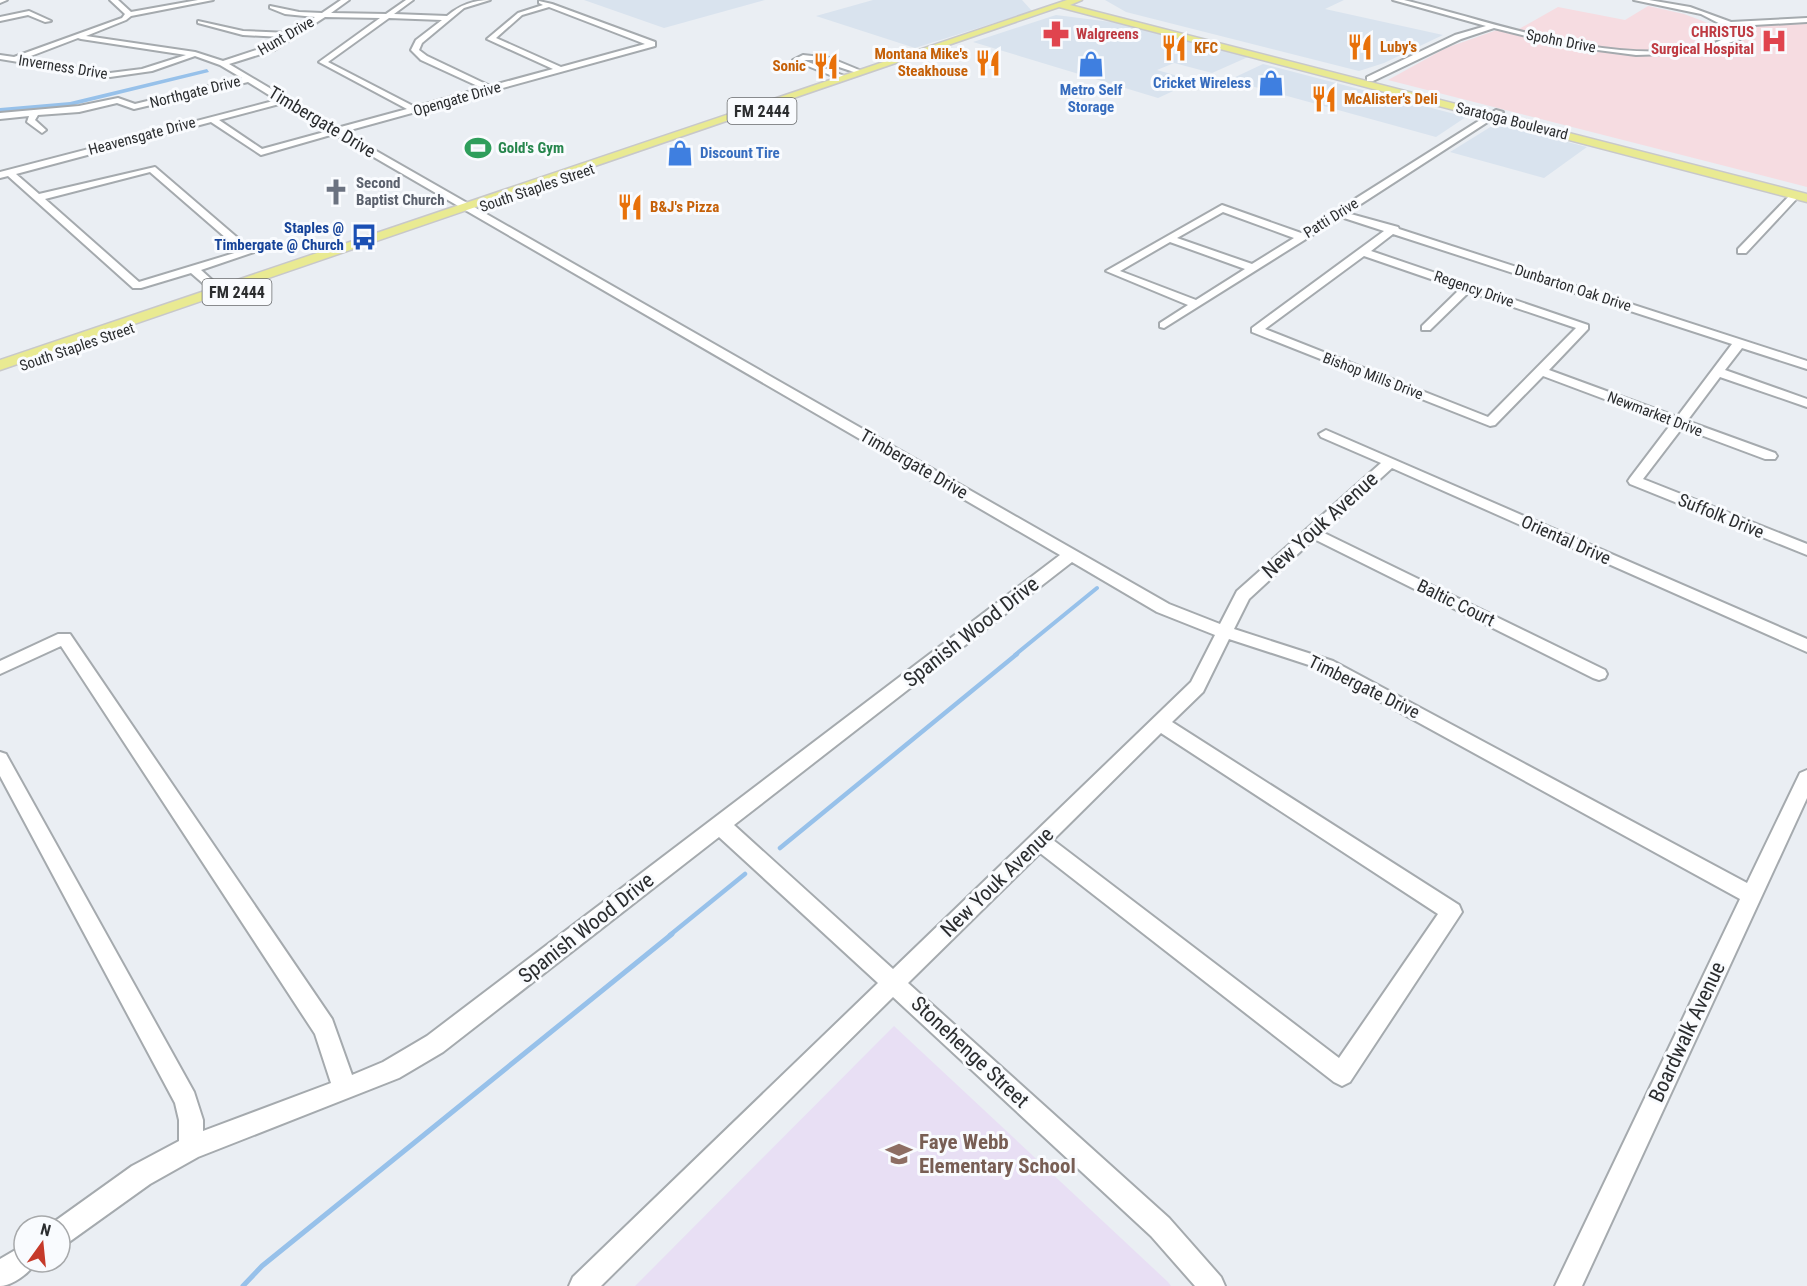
<svg xmlns="http://www.w3.org/2000/svg" width="1807" height="1286" font-family="'Roboto Condensed',sans-serif">
  <style>
    .built { fill: #d9e3ee }
    .education { fill: #e8dff4 }
    .medical { fill: #f6dce1 }
    .lines { fill: none; stroke-linecap: round; stroke-linejoin: round }
    .stream-far2 { stroke: #97c1ea; stroke-width: 4 }
    .stream-far1 { stroke: #97c1ea; stroke-width: 4.5 }
    .stream { stroke: #97c1ea; stroke-width: 5 }
    .canal { fill: #97c1ea; fill-rule: evenodd }
    .minor-casing { stroke: #a5aaae; stroke-width: 4 }
    .major-casing { stroke: #c8c8c9; stroke-width: 3 }
    .minor { fill: #fff; fill-rule: evenodd }
    .major { fill: #e9ea92; fill-rule: evenodd }
    .labels { text-anchor: middle; stroke-width: 6; stroke-linejoin: round; paint-order: stroke }
    .far-health-label { font-size: 15px; font-weight: bold; fill: #be3a42; stroke: #f9fbfe; text-anchor: end }
    .far-street-label { font-size: 15px; fill: #2b2d2f; stroke: #f9fbfe }
    .far-food-label { font-size: 15px; font-weight: bold; fill: #c56008; stroke: #f9fbfe; text-anchor: start }
    .far-shop-label { font-size: 15px; font-weight: bold; fill: #366cbe; stroke: #f9fbfe; text-anchor: end }
    .far-leisure-label { font-size: 15px; font-weight: bold; fill: #27864d; stroke: #f9fbfe; text-anchor: start }
    .far-worship-label { font-size: 15px; font-weight: bold; fill: #5b616d; stroke: #f9fbfe; text-anchor: start }
    .far-transit-label { font-size: 15px; font-weight: bold; fill: #164399; stroke: #f9fbfe; text-anchor: end }
    .shield { fill: #f9fbfe; stroke: #696b6d; stroke-width: 1.5 }
    .shield-label { font-size: 16px; font-weight: bold; fill: #2b2d2f }
    .street-label { font-size: 18px; fill: #2b2d2f; stroke: #f9fbfe }
    .near-street-label { font-size: 21px; fill: #2b2d2f; stroke: #f9fbfe }
    .near-education-label { font-size: 21px; font-weight: bold; fill: #785e54; stroke: #f9fbfe; text-anchor: start }
  </style>
  <rect width="100%" height="100%" fill="#eaeef3"/>
  <path class="built" d="M584,0H765L664,28Z
    M873,0H1022L1032,11L915,48L816,16Z
    M1105,0H1344L1325,9L1443,35L1384,63L1359,71L1126,12Z
    M1056,15L1119,23L1248,57L1212,73L1174,63L1157,70L1195,81L1158,98L973,42Z
    M1263,64L1466,117L1436,137L1229,80Z
    M1502,125L1587,147L1544,178L1450,152L1492,126Z"/>
  <path class="education" d="M894,1026L1168,1282L1171,1286H635Z"/>
  <path class="medical" d="M1648,6L1684,14L1708,23L1717,31L1716,38L1738,43L1743,40L1747,28L1756,25L1807,24V187L1388,80L1446,48L1497,30L1510,34L1558,7L1625,20Z"/>
  <g class="lines">
    <path class="stream-far2" d="M1015,655L1097,588"/>
    <path class="stream-far1" d="M780,848L1017,654
      M670,935L745,874"/>
    <path class="stream" d="M243,1286L262,1266L672,934"/>
    <path class="canal" d="M207,69L209,72L70,106L0,112V108L70,102Z"/>
    <g class="minor-casing">
      <path id="minor" d="M0,0H7L0,3Z
        M110,0H118L131,12L198,0H213L131,16L126,20L86,36L195,52L223,61L268,46L283,37L243,35L198,23V21L243,31L290,33L315,17L285,14L270,8V6L299,12L322,13L341,0H349L331,13L386,14L406,0H413L394,14L447,16C460,5 473,0 490,0L464,8L422,43L419,50L427,56L490,86L553,69L487,39L518,13L543,5L539,3V1L552,4L655,42V46L343,132L1169,604L1220,624L1237,591L1381,463L1321,437L1319,434L1326,430L1807,639V652L1392,468L1322,532L1605,670L1607,674L1605,678L1599,680L1593,678L1314,539L1249,599L1234,629L1333,661L1747,883L1800,773L1807,770V798L1582,1286H1555L1740,899L1321,669L1229,639L1203,692L1172,722L1459,905L1462,912L1350,1082L1342,1086L1334,1082L1040,853L908,983L1169,1218L1221,1277L1225,1286H1195L1151,1236L893,997L601,1286H569L573,1277L878,983L719,837L443,1052L399,1078L198,1157L150,1184L69,1242L60,1246V1226H50L51,1224L132,1166L179,1141V1120L175,1103L0,776V752L6,754L194,1092L203,1120V1131L331,1083L315,1034L61,646L0,674V661L58,634H70L332,1019L352,1075L383,1062L427,1036L1060,555L334,134L261,155L211,122L16,174L39,194L155,167L254,252L201,270L221,288V292H213L191,273L141,288H133L8,176L0,178V172L277,100L248,82L134,109L117,103L79,112L38,115L35,120L46,130L42,133L27,122L29,116L0,119V113L79,106L118,98L135,104L242,78L220,65L195,56L152,71L110,77L0,59V55L14,57L122,18L125,14ZM549,7L645,44L561,67L496,38L522,15ZM325,17L380,18L319,62L407,109L337,128L229,64L274,50ZM389,18L442,20L416,40L411,50L421,60L482,88L415,107L328,62ZM78,38L81,39L186,55L142,69L110,73L23,59ZM283,103L328,131L262,149L219,120ZM150,172L241,251L139,282L45,199ZM1072,562L1157,612L1215,635L1191,682L893,969L734,825ZM1161,733L1438,914L1339,1058L1053,840Z
        M1393,0H1404C1499,23 1600,64 1700,48C1712,46 1722,38 1734,35V31L1701,14L1634,0H1649L1690,7L1731,22L1807,18V22L1736,26L1742,30L1740,39L1700,53L1636,55L1567,46L1494,28L1461,39L1373,81H1367V77L1455,35L1486,26Z
        M29,11L51,21L45,22L28,15L0,21V17Z
        M803,55L830,58L864,72L860,74L818,60H803L847,77L840,79L793,60Z
        M1496,110L1503,112L1347,213L1398,227L1399,229L1807,361V369L1742,348L1725,370L1807,399V407L1720,377L1687,421L1775,453L1777,456L1775,459H1765L1682,428L1643,479L1807,544V555L1630,484L1628,481L1630,478L1671,424L1543,376L1495,425L1490,426L1252,332V328L1384,231L1341,217L1164,328L1160,327V323L1188,305L1106,271L1222,205L1301,233ZM1223,212L1294,238L1252,264L1177,238ZM1393,234L1732,344L1677,417L1549,370L1588,329V325L1371,251ZM1170,242L1245,269L1196,300L1120,271ZM1364,256L1460,289L1422,326V330H1430L1469,292L1576,328L1488,417L1265,329Z
        M1792,193L1800,195L1746,253H1738V249Z
        M24,1245V1262H35C31,1273 11,1286 0,1286V1259Z"/>
    </g>
    <g class="major-casing">
      <path id="major" d="M1067,0H1082L1070,5L1807,194V202L1059,7L0,370V360Z"/>
    </g>
    <use href="#minor" class="minor"/>
    <use href="#major" class="major"/>
  </g>
  <defs>
    <g id="pharmacy-bare" transform="scale(2.07)"><path d="M-2-6h4v4h4v4h-4v4h-4v-4h-4v-4h4Z" fill="#e0444e" stroke="#f9fbfe" stroke-width="2.5" paint-order="stroke"/></g>
    <g id="hospital-bare" transform="scale(2.07)"><path d="M-5-5h3v3.5h4V-5h3V5h-3V1.5h-4V5h-3Z" fill="#e0444e" stroke="#f9fbfe" stroke-width="2.5" paint-order="stroke"/></g>
    <g id="restaurant-bare" transform="scale(2.07)"><path d="M-5-6h1v4h1v-4h1v4h1v-4h1v5L-1.5 .5V6h-2V.5L-5-1ZM5-6V6H3V1.5H1.5Q1.5-4 5-6Z" fill="#e8710a" stroke="#f9fbfe" stroke-width="2.5" paint-order="stroke"/></g>
    <g id="shop-bare" transform="scale(2.07)"><path d="M-5-2.5h2.3a2.7 3.5 0 0 1 5.4 0H5L5.5 6h-11ZM-1.5-2.5h3a1.5 2.3 0 0 0-3 0Z" fill="#3f7fe0" stroke="#f9fbfe" stroke-width="2.5" paint-order="stroke"/></g>
    <g id="stadium-bare" transform="scale(2.07)"><path d="M0-5a6.5 5 0 1 0 0 10a6.5 5 0 1 0 0-10ZM-3.5-1.8h7v3.6h-7Z" fill="#2e9e5b" stroke="#f9fbfe" stroke-width="2.5" paint-order="stroke"/></g>
    <g id="church-bare" transform="scale(2.07)"><path d="M-1.2-6h2.4v3.5h3.3v2.4h-3.3V6h-2.4V-.1h-3.3v-2.4h3.3Z" fill="#6b7280" stroke="#f9fbfe" stroke-width="2.5" paint-order="stroke"/></g>
    <g id="bus-bare" transform="scale(2.07)"><path d="M-5-6H5V4H4V6H2V4H-2V6H-4V4H-5ZM-3.5-4V0h7V-4ZM-3.5 1.2v1.5H-2V1.2ZM2 1.2v1.5H3.5V1.2Z" fill="#1a4fb4" stroke="#f9fbfe" stroke-width="2.5" paint-order="stroke"/></g>
    <g id="school-bare" transform="scale(2.07)"><path d="M0-5L7-2L0 1L-7-2ZM-4 1L0 2.5L4 1V4Q0 6-4 4Z" fill="#8d6e63" stroke="#f9fbfe" stroke-width="2.5" paint-order="stroke"/></g>
  </defs>
  <g fill-rule="evenodd">
    <use href="#pharmacy-bare" x="1056" y="34"/>
    <use href="#hospital-bare" x="1774" y="41"/>
    <use href="#restaurant-bare" x="1360" y="47"/>
    <use href="#restaurant-bare" x="1174" y="48"/>
    <use href="#restaurant-bare" x="988" y="63"/>
    <use href="#shop-bare" x="1091" y="64"/>
    <use href="#restaurant-bare" x="826" y="66"/>
    <use href="#shop-bare" x="1271" y="83"/>
    <use href="#restaurant-bare" x="1324" y="99"/>
    <use href="#stadium-bare" x="478" y="148"/>
    <use href="#shop-bare" x="680" y="153"/>
    <use href="#church-bare" x="336" y="192"/>
    <use href="#restaurant-bare" x="630" y="207"/>
    <use href="#bus-bare" x="364" y="237"/>
    <use href="#school-bare" x="899" y="1154"/>
  </g>
  <g class="labels">
    <g class="far-health-label">
      <text x="1754" y="37">CHRISTUS<tspan x="1754" dy="17">Surgical Hospital</tspan></text>
      <text x="1076" y="39" text-anchor="start">Walgreens</text>
    </g>
    <g class="far-street-label">
      <text transform="translate(286 36) rotate(-30)" y="5">Hunt Drive</text>
      <text transform="translate(1561 41) rotate(11)" y="5">Spohn Drive</text>
      <text transform="translate(63 67) rotate(9)" y="5">Inverness Drive</text>
      <text transform="translate(195 92) rotate(-14)" y="5">Northgate Drive</text>
      <text transform="translate(457 99) rotate(-16)" y="5">Opengate Drive</text>
      <text transform="translate(1512 121) rotate(14)" y="5">Saratoga Boulevard</text>
      <text transform="translate(142 136) rotate(-15)" y="5">Heavensgate Drive</text>
      <text transform="translate(537 188) rotate(-19)" y="5">South Staples Street</text>
      <text transform="translate(1331 218) rotate(-32)" y="5">Patti Drive</text>
      <text transform="translate(1573 288) rotate(18)" y="5">Dunbarton Oak Drive</text>
      <text transform="translate(1474 289) rotate(19)" y="5">Regency Drive</text>
      <text transform="translate(77 347) rotate(-19)" y="5">South Staples Street</text>
      <text transform="translate(1373 376) rotate(21)" y="5">Bishop Mills Drive</text>
      <text transform="translate(1655 414) rotate(21)" y="5">Newmarket Drive</text>
    </g>
    <g class="far-food-label">
      <text x="1380" y="52">Luby's</text>
      <text x="1194" y="53">KFC</text>
      <text x="968" y="59" text-anchor="end">Montana Mike's<tspan x="968" dy="17">Steakhouse</tspan></text>
      <text x="806" y="71" text-anchor="end">Sonic</text>
      <text x="1344" y="104">McAlister's Deli</text>
      <text x="650" y="212">B&amp;J's Pizza</text>
    </g>
    <g class="far-shop-label">
      <text x="1251" y="88">Cricket Wireless</text>
      <text x="1091" y="95" text-anchor="middle">Metro Self<tspan x="1091" dy="17">Storage</tspan></text>
      <text x="700" y="158" text-anchor="start">Discount Tire</text>
    </g>
    <g class="far-leisure-label">
      <text x="498" y="153">Gold's Gym</text>
    </g>
    <g class="far-worship-label">
      <text x="356" y="188">Second<tspan x="356" dy="17">Baptist Church</tspan></text>
    </g>
    <g class="far-transit-label">
      <text x="344" y="233">Staples @<tspan x="344" dy="17">Timbergate @ Church</tspan></text>
    </g>
    <g class="shield">
      <rect x="727.5" y="98" width="69" height="26" rx="4.5"/>
      <rect x="202.5" y="279" width="69" height="26" rx="4.5"/>
    </g>
    <g class="shield-label">
      <text x="762" y="117">FM 2444</text>
      <text x="237" y="298">FM 2444</text>
    </g>
    <g class="street-label">
      <text transform="translate(322 122) rotate(31)" y="6">Timbergate Drive</text>
      <text transform="translate(914 464) rotate(30)" y="6">Timbergate Drive</text>
      <text transform="translate(1721 516) rotate(22)" y="6">Suffolk Drive</text>
      <text transform="translate(1566 540) rotate(24)" y="6">Oriental Drive</text>
      <text transform="translate(1456 603) rotate(26)" y="6">Baltic Court</text>
      <text transform="translate(1364 687) rotate(26)" y="6">Timbergate Drive</text>
    </g>
    <g class="near-street-label">
      <text transform="translate(1320 525) rotate(-42)" y="7">New Youk Avenue</text>
      <text transform="translate(971 632) rotate(-38)" y="7">Spanish Wood Drive</text>
      <text transform="translate(997 882) rotate(-44)" y="7">New Youk Avenue</text>
      <text transform="translate(586 928) rotate(-38)" y="7">Spanish Wood Drive</text>
      <text transform="translate(1687 1032) rotate(-65)" y="7">Boardwalk Avenue</text>
      <text transform="translate(970 1052) rotate(43)" y="7">Stonehenge Street</text>
    </g>
    <g class="near-education-label">
      <text x="919" y="1149">Faye Webb<tspan x="919" dy="24">Elementary School</tspan></text>
    </g>
  </g>
  <g transform="translate(42 1244) rotate(15)"><circle r="28" fill="#f9fbfe" stroke="#a7a9ab" stroke-width="1.5"/>
  <path d="M0-4.5L10 22L0 15L-10 22Z" fill="#c63a2a"/>
  <text y="-9" font-size="16" font-weight="bold" text-anchor="middle" fill="#2b2d2f">N</text>
  </g>
</svg>
